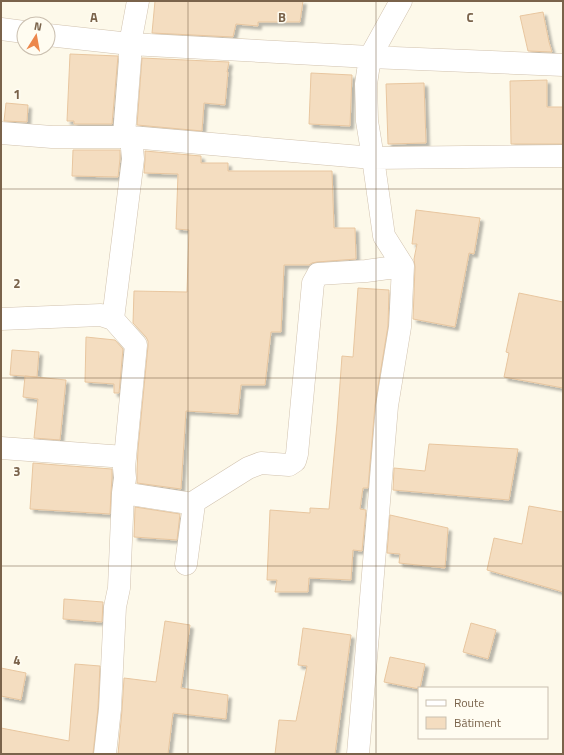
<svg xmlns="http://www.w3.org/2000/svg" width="564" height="755" font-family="'Titillium Web',sans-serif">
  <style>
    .building { fill: #f4ddc0; stroke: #e8c69f; filter: url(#shadow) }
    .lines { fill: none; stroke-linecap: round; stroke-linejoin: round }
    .minor-casing { stroke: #d1c2ae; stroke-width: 23 }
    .minor { stroke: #fff; stroke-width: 22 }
    .grid { fill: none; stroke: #7a634b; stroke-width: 1; stroke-opacity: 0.55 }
    .grid-label { font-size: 13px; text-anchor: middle; font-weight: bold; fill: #7a634b; stroke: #fffcf1; stroke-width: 3; stroke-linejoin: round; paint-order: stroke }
  </style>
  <defs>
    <filter id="shadow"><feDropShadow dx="3.5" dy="3.5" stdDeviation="1" flood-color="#0004"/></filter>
  </defs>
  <rect width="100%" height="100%" fill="#fdf9ea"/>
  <path class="building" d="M155,1H303L300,22H258V26L236,24L233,37L152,33Z
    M543,12L549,42L552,52L528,51L520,16Z
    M70,54L118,56L112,124H74V121H67Z
    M142,58L229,62L227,72H228L225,105L204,103L202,131L137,125Z
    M311,73L352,75L350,126L309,124Z
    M547,80V107H563V144H511L510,81Z
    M424,83L426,143L388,144L386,84Z
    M6,103L28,105L27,122L4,121Z
    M73,150H120V159L118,177L72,176Z
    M145,151L201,156V163H228V171H332L334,228H355L356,259L317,262L312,263L309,265H284L281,332H271L265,385H241L238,414L186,411L181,489L137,483V470L138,449L148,346V341L146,337L133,323L134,291L187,292L189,230L176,229L178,174L144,173L145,160Z
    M416,210L480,218L474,254L469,253L455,327L413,319L415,267L414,259L417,244H412Z
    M358,288L389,290L388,326L375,405L368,488H363L360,509L366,510L362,551L353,550L351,580L309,578L308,592H275L277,580H267L270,510L310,513V508L329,509L337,424L342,356L353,357Z
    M519,293L563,302V388L504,377L509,353L506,352Z
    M86,337L115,340L123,349L119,393H114V384L85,382Z
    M12,350L39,352L37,377L10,375Z
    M25,376L66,380L60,440L34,438L38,399L23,397Z
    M429,444L518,449L509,500L393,490L394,468L425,471Z
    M33,463L57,465L112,469V478L111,492L110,514L30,509Z
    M529,506L563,512V592L487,570L494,538L522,544Z
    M135,507L180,514L177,540L134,537Z
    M390,515L448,528L445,568L399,563L400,554L387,553Z
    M64,599L103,602L102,622L63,619Z
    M165,621L190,625L181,688L228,695L226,719L173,713L168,754H118L122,710L124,678L156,682Z
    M471,623L496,630L488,659L463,652Z
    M303,628L351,635L335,754H275L279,720L296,721L307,666L298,665Z
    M390,657L425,664L420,688L419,689L384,682Z
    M75,664L100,666L98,708L93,754H1V728L69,741Z
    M1,668L26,673L21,700L1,696Z"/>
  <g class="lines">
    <g class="minor-casing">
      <path id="minor" d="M1,29L24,32
        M48,35L130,44L370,57L563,65
        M1,133L52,137H131L373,158L563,156
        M1,319L101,315L113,319L136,345L124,468L125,478L123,493L194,504
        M113,319L133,159L131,137L124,135L130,59V44L138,1
        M1,448L125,457
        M186,564L194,504L197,500L248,468L261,463L289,465L295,461L297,454L313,283L318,274L366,271L403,266
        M105,754L110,709L115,607L119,588L123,493
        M358,754L387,406L400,327L403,266L384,236L373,158L367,121L366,84L370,57L401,1"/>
    </g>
    <use href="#minor" class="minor"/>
  </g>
  <path class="grid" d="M188,1V754M376,1V754M1,189H563M1,378H563M1,566H563"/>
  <g class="grid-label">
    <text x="94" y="22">A</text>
    <text x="282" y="22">B</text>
    <text x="470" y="22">C</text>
    <text x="17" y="99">1</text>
    <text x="17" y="288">2</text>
    <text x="17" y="476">3</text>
    <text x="17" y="665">4</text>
  </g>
  <rect width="564" height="755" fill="none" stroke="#7a634b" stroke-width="4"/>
  <rect x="418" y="687" width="130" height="52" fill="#fffcf1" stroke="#cabfaf"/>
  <rect x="426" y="700" width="20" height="6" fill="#ffffff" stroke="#cabfaf"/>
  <text x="454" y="707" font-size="12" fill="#7a634b">Route</text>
  <rect x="426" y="717" width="20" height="12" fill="#f4ddc0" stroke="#cabfaf"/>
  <text x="454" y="727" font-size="12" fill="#7a634b">Bâtiment</text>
  <g transform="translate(36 36) rotate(11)"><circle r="19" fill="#fffcf1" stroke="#cabfaf"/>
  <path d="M0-3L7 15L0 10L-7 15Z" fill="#ec874b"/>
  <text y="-6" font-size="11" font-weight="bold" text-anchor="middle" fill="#7a634b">N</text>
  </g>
</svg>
